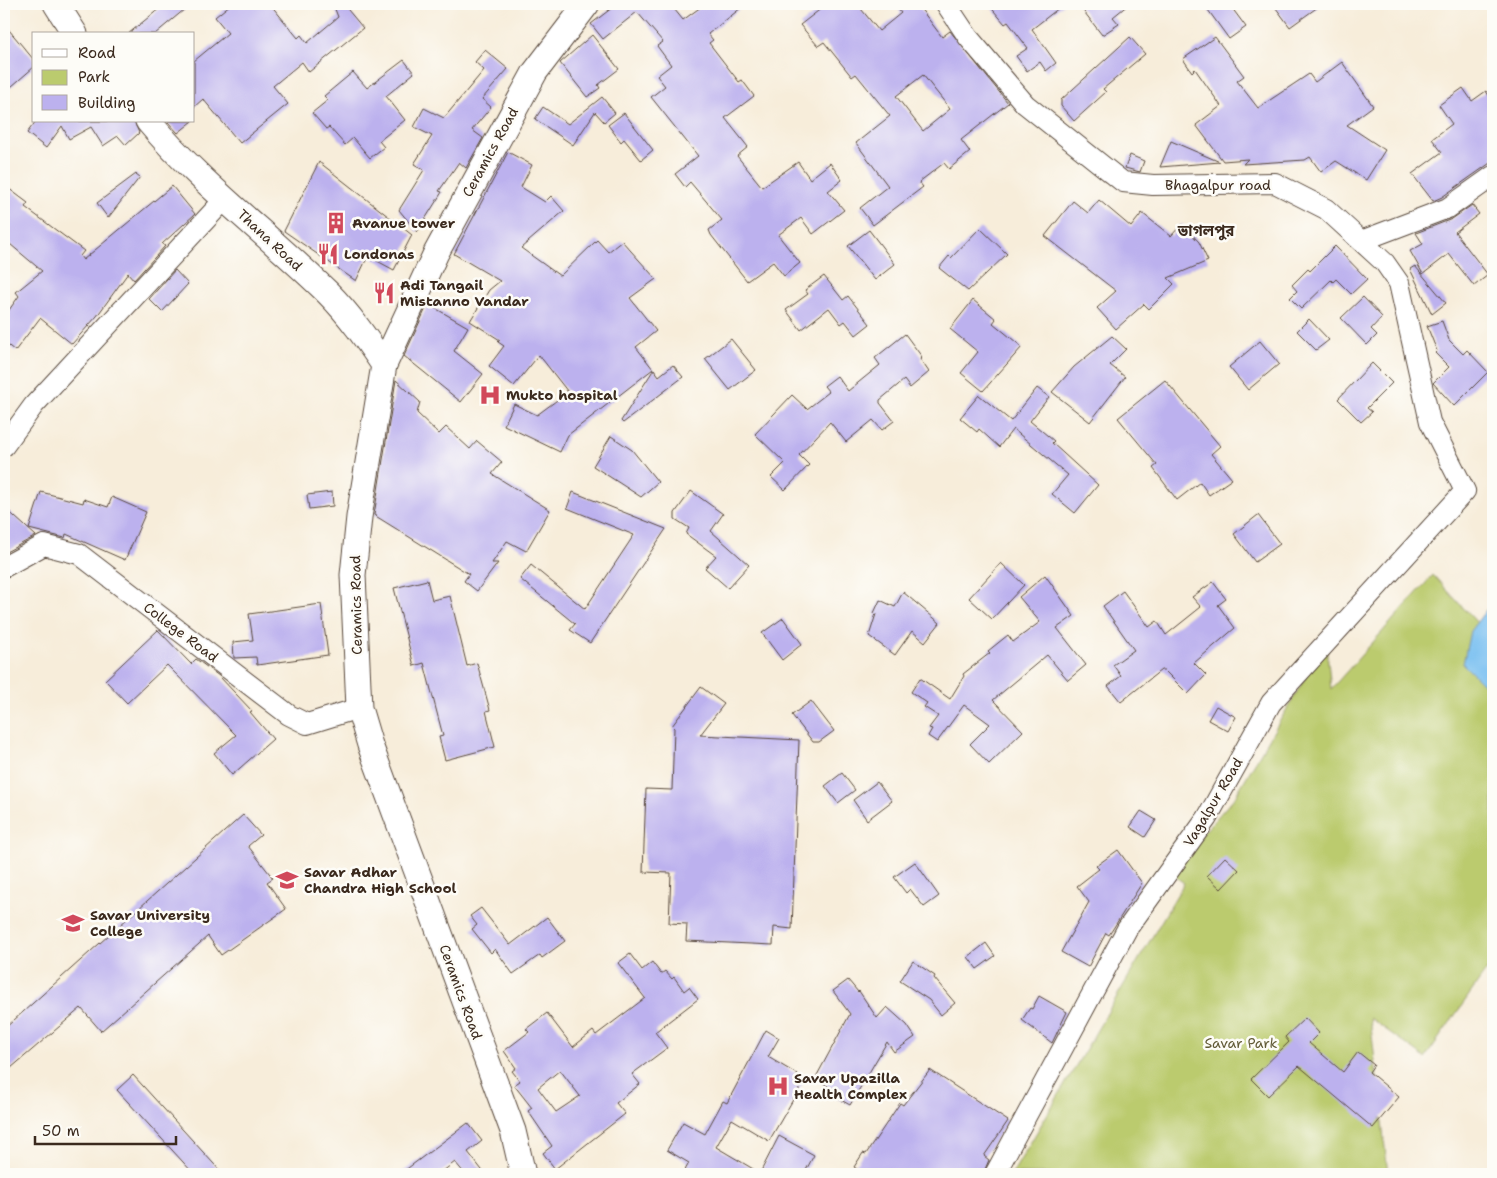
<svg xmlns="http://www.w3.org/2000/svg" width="1497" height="1178" font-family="'Shantell Sans','Noto Sans Bengali',sans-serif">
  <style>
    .green { fill: #bbcb6e; stroke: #7b7a46 }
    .water { fill: #79c0f1; stroke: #5a7588 }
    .building { fill: #bcb1ee; fill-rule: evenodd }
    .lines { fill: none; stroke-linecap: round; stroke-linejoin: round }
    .minor-casing { stroke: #57473a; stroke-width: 22 }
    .tertiary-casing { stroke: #57473a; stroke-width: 27 }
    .minor { stroke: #fff; stroke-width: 20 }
    .tertiary { stroke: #fff; stroke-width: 25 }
    .labels { text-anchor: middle; stroke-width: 5; stroke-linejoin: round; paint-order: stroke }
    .street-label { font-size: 14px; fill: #3b2a1e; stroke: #fdfcf7 }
    .poi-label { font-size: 14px; font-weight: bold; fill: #3b2a1e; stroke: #fdfcf7; text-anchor: start }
    .park-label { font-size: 14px; fill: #615a36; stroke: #fdfcf7 }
    .neighbourhood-label { font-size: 15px; font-weight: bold; fill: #3b2a1e; stroke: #fdfcf7 }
  </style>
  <rect width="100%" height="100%" fill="#fdfcf7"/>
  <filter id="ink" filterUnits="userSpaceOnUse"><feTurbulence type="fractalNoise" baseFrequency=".02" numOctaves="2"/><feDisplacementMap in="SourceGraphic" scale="10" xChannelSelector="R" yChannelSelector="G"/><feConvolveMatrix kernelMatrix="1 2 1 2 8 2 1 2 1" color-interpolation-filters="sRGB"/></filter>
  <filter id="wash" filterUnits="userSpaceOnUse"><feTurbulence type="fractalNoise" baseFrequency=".0096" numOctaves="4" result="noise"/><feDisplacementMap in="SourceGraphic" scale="20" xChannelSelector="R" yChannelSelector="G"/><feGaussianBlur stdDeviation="1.12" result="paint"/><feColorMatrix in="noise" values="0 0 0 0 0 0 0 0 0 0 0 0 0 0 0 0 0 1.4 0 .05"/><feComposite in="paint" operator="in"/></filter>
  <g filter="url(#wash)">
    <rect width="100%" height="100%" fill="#f7edda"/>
    <path class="green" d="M1433,575L1493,640V961L1425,1058L1370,1018L1388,1174H1012L1184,883L1169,872L1234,798L1326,643L1331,689Z"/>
    <path class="water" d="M1493,601V694L1463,664L1470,631Z"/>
    <g id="blocks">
      <path class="building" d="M165,4H191L155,34H128Z
        M231,4H270L298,38L301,35L307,43L338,17L333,4H343L363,28L309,72L302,62L273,86L288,104L240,143L203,99L194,107V61L228,33L215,17Z
        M617,4H670L683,20L705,4H746L708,34L713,40L709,43L739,82L742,80L754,96L725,118L748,147L737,156L762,187L798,162L810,179L830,163L842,180L828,191L844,210L813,234L801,218L778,235L800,263L784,276L773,262L747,281L711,235L709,230L722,220L690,182L685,187L675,174L698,156L651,97L665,86L657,76L671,65L657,46L663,42L637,12L603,39L591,24Z
        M827,4H857L879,31L901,13L894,4H917L942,37L950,31L1008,103L961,140L970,152L949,169L944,163L919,182L923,187L873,225L860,208L888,186L856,143L890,116L856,74L852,77L824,42L818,46L800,25ZM923,75L950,109L923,131L896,96Z
        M988,4H1064L1032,29L1056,63L1046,71L1040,62L1027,71L1016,56L1028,48L1008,22L1005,24Z
        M1078,4H1129L1113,17L1119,24L1102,35Z
        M1216,4H1229L1246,27L1229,39L1208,10Z
        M1273,4H1322L1290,27Z
        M4,24L34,60V67L4,93Z
        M592,35L619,69L598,85L600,88L587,97L560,63Z
        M1130,37L1145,54L1103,89L1106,92L1074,121L1061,106V100Z
        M1215,37L1244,76L1237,81L1258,108L1309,74L1315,82L1342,62L1373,106L1347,125L1385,150L1366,180L1336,161L1321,172L1310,157L1305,160L1243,164L1248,159L1223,161L1196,125L1221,106L1195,69L1192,72L1183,59Z
        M485,50L508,69L482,99L491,107L472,130L483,138L466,168L459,162L439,191L442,192L417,232L399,210L424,170L414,164L432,136L414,127L424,108L444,118L484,70L475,62Z
        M404,60L414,73L386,96L405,120L379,141L384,147L370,158L353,138L345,145L329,127L326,129L312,113L328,100L324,96L353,72L367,88Z
        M1463,88L1472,101L1486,91L1493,102V161L1442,197L1433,201L1412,174L1442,152L1432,139L1452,124L1439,105Z
        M602,97L615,113L604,122L595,112L573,145L535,119L543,107L568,124Z
        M624,113L653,150L641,160L624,139L621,142L608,125Z
        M36,121H134L139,133L126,145L118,136L103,146L91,127L69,139L62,126L46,148L27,133Z
        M167,121H193L178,133Z
        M1171,141L1220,162L1160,167Z
        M508,152L532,165L521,187L545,202L551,196L564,211L521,248L560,276L597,240L608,252L622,241L656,279L630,298L656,331L636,347L653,369L568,435L560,452L504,425L514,404L537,415L568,392L539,355L514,386L489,366L504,346L498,342L500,340L470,321L489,290L500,281L454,254Z
        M1130,155L1144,161L1140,172L1125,168Z
        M319,162L412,235L394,270L368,256L356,281L284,231Z
        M136,174L140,177L108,218L97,203Z
        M4,185L28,203L25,207L84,251L80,256L83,260L172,186L195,214L162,244L165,246L134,280L128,273L97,316L72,344L40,318L15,351L4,342V317L19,296L16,292L42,271L4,239Z
        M1099,200L1131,227L1142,213L1171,236L1182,224L1199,242L1208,261L1168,278L1174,284L1149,309L1144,304L1116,329L1097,308L1116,291L1045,236L1073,201L1088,213Z
        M1472,205L1479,214L1455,232L1488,275L1474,286L1449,254L1423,274L1410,251L1423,244L1416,233L1452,219Z
        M980,228L1007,254L968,291L939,268L949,256L951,258Z
        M869,230L895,264L875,280L848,246Z
        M1335,246L1367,279L1351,294L1336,279L1333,282L1331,280L1301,309L1290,298L1297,291L1292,285L1308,269L1310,271Z
        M1415,266L1446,303L1432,314L1410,269Z
        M175,270L188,284L162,312L149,299Z
        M824,276L843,300L848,296L870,324L856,335L845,321L841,324L829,308L801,330L786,310L808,294L805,290Z
        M1363,297L1382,317L1371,329L1377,335L1367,345L1341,318Z
        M973,300L996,319L993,323L1022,347L983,391L961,373L978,352L950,329Z
        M428,304L468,327L454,351L483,374L461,402L404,356Z
        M1309,319L1329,340L1316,350L1297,331Z
        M1442,321L1449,340L1463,354L1467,350L1488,372L1454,406L1433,383L1449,367L1435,353L1437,351L1427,326Z
        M905,334L922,357L920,359L929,372L910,388L904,380L880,400V403L894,421L882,430L873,420L846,442L830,422L799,455L809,465L785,490L771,477L785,463L755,434L792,395L807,409L829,392L824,386L837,376L848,391L880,365L875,358Z
        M1112,336L1126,349L1110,365L1125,377L1090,422L1052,392L1074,367Z
        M731,339L756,370L730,390L705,359Z
        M1260,341L1279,364L1248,390L1229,367Z
        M1372,363L1392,383L1367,408L1372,412L1361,422L1338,399Z
        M673,365L683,377L623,423L621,421L654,369L659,376Z
        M396,380L420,402L417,413L439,434L446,427L470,449L477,441L502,462L492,474L550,510L526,551L507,541L492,563H498L477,591L464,581L469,574L374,515Z
        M1165,380L1220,446L1211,454L1232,479L1209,495L1200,482L1177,500L1153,468L1157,465L1118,418Z
        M1037,388L1049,397L1030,421L1054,441L1052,443L1098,485L1075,513L1052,494L1068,475L1013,429L999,447L979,429L977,432L960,418L979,395L1011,421Z
        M611,436L632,450L658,482L641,497L593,466Z
        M691,491L723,514L711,531L749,565L728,588L705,568L716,556L686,534L689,528L675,519V513Z
        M41,492L83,503L84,499L108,507L112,497L146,512L125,560L66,534L65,538L29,529Z
        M332,492L333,506L309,509L307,495Z
        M573,492L666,529L590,643L570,630L575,624L520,579L531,565L585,609L634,535L567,508Z
        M4,507L36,536L4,553Z
        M1258,515L1280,544L1255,562L1234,534Z
        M1001,563L1024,585L992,619L969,598Z
        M1045,575L1074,616L1057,628L1086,665L1068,680L1047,655L993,700L1023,731L989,764L970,744L990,724L964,705L937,742L928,736L932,729L929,728L938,716L924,707L927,703L911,692L920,678L950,699L964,676L963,674L990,653L988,651L1008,635L1013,642L1040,622L1019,597Z
        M427,580L432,600L450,596L467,666L477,663L490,710L486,711L495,747L445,760L439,737L443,736L424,663L414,666L394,588Z
        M1213,582L1226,599L1218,605L1235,628L1194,663L1206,675L1188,694L1164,670H1161L1121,702L1108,686L1121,676L1113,665L1134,650L1103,606L1123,591L1149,627L1157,621L1166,635L1201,607L1192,597Z
        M903,592L940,623L925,642L912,631L895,655L869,636L876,614L874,613L880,600L895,607Z
        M321,604L328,655L257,665L256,657L234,658L233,642L253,640L249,614Z
        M783,618L802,644L782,660L762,633Z
        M158,630L191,664L196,659L219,676L252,711L250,712L273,739L232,775L214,753L236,735L167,665L127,703L105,680Z
        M701,687L724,704L700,735L799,740L792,929L774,927L773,945L686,941L687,924L669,923L671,873L643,872L646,789L672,790L674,728L672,726Z
        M811,701L834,731L819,742H813L792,715Z
        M1216,706L1236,717L1228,731L1208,720Z
        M842,773L855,790L838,803L825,786Z
        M877,782L892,801L867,820L853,800Z
        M1141,811L1156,820L1145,837L1130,827Z
        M243,815L261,835L248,846L273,878L267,882L286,909L221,955L208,936L101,1031L81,1008L4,1074V1029Z
        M1118,850L1142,883L1109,935L1106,933L1088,967L1061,952L1089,902L1077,886L1099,869L1096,866Z
        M1225,857L1239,870L1221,889L1207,876Z
        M915,862L939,896L924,907L910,889L906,893L894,877Z
        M481,908L510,945L547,917L565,941L542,958L540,955L513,974L495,949L491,953L472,929L477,925L470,916Z
        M986,943L995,956L977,969L968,957Z
        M630,954L642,970L652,962L661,974L665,971L672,979L674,977L684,991L689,987L698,999L655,1032L667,1048L632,1074L640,1084L616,1103L625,1114L555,1169L543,1153L552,1146L528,1111L532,1108L514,1085L520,1081L512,1071L516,1068L504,1051L529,1032L526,1029L547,1013L573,1047L593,1031L596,1035L645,998L618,963ZM560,1070L580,1096L556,1112L538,1088Z
        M913,961L935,976L934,978L955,1003L941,1015L929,1000L900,981Z
        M848,980L858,992L859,991L877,1018L887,1007L907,1025L915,1037L894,1052L887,1042L850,1105L832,1095L835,1090L815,1079L850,1014L833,991Z
        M1039,996L1067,1012L1052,1043L1022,1020L1030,1008L1032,1009Z
        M1305,1018L1319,1033L1309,1043L1343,1072L1358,1052L1374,1065L1369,1072L1399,1097L1373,1128L1299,1066L1268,1096L1251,1079L1289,1042L1285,1037Z
        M766,1030L779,1038L768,1057L805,1079L769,1141L732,1119L716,1147L760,1173L779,1136L814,1155L804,1174H683L689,1163L667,1150L683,1122L705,1134L723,1101L727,1103Z
        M930,1070L1008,1121L984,1156L989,1160L983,1174H864L854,1167L863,1153L866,1154L900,1103L903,1105Z
        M133,1075L223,1174H194L117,1090Z
        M468,1123L482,1141L468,1152L485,1174H465L455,1162L439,1174H400Z"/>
    </g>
  </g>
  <g filter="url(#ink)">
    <use href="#blocks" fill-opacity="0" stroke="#57473a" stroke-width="1"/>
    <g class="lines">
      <g class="minor-casing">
        <path id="minor" d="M946,4L968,37L1025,104L1123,182L1153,185L1275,183L1326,209L1385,263L1399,283L1430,422L1465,491L1271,703L1207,818L1127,929L995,1174
          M1361,241L1448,208L1493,176
          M4,446L34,405L225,199
          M4,567L44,545L79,554L289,715L307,724L359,708"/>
      </g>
      <g class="tertiary-casing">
        <path id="tertiary" d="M56,4L75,34
          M148,121C201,185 269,235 328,293C350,315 367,340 384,365
          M523,1174L513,1131L370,745L359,708L353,575L359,517L384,365L436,253L535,72L587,4"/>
      </g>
      <use href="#minor" class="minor"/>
      <use href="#tertiary" class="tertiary"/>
    </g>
  </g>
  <defs>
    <g id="building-bare" transform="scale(1.725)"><path d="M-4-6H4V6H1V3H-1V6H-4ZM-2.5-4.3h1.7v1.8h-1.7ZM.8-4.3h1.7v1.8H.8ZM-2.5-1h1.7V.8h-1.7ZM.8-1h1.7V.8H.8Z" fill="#d1495b" stroke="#fdfcf7" stroke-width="2.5" paint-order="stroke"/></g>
    <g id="restaurant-bare" transform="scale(1.725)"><path d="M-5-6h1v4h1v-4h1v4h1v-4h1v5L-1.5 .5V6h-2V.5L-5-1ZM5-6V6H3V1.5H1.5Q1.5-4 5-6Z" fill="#d1495b" stroke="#fdfcf7" stroke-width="2.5" paint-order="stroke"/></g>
    <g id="hospital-bare" transform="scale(1.725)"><path d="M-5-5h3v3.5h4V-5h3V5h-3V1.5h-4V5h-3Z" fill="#d1495b" stroke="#fdfcf7" stroke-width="2.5" paint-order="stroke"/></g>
    <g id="school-bare" transform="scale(1.725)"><path d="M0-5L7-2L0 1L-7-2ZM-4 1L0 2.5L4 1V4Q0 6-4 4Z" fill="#d1495b" stroke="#fdfcf7" stroke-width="2.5" paint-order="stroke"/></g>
    <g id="university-bare" transform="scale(1.725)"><path d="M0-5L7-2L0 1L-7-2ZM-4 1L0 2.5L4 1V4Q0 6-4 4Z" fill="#d1495b" stroke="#fdfcf7" stroke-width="2.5" paint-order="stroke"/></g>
  </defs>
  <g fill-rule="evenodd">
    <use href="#building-bare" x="336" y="223"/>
    <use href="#restaurant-bare" x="328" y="254"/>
    <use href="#restaurant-bare" x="384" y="293"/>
    <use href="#hospital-bare" x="490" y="395"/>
    <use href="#school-bare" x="287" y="880"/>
    <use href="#university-bare" x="73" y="923"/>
    <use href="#hospital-bare" x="778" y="1086"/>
  </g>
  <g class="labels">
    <g class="street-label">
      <text transform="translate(490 152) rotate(-61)" y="5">Ceramics Road</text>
      <text x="1218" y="190">Bhagalpur road</text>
      <text transform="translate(270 240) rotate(43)" y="5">Thana Road</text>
      <text transform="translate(356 605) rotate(-91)" y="5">Ceramics Road</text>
      <text transform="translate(181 632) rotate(37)" y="5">College Road</text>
      <text transform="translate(1213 802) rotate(-59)" y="5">Vagalpur Road</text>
      <text transform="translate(461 992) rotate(70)" y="5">Ceramics Road</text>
    </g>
    <g class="poi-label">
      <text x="352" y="228">Avanue tower</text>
      <text x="344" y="259">Londonas</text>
      <text x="400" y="290">Adi Tangail<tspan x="400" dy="16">Mistanno Vandar</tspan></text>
      <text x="506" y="400">Mukto hospital</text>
      <text x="304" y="877">Savar Adhar<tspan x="304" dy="16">Chandra High School</tspan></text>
      <text x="90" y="920">Savar University<tspan x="90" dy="16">College</tspan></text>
      <text x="794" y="1083">Savar Upazilla<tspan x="794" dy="16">Health Complex</tspan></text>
    </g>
    <g class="park-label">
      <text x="1241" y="1048">Savar Park</text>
    </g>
    <g class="neighbourhood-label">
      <text x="1206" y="236">ভাগলপুর</text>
    </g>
  </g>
  <rect width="1497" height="1178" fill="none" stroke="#fdfcf7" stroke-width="20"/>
  <rect x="32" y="32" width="162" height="90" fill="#fdfcf7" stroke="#afa8a0"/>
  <rect x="42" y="49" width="25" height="8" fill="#ffffff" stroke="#afa8a0"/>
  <text x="78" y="58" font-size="15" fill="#3b2a1e">Road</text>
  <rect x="42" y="70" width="25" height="15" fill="#bbcb6e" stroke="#afa8a0"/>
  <text x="78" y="82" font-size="15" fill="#3b2a1e">Park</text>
  <rect x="42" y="95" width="25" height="15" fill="#bcb1ee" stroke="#afa8a0"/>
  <text x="78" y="108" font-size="15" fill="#3b2a1e">Building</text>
  <path d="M35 1136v8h141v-8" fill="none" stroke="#3b2a1e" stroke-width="2.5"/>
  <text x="42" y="1136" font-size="15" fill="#3b2a1e" stroke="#fdfcf7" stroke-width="4" paint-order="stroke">50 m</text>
</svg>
